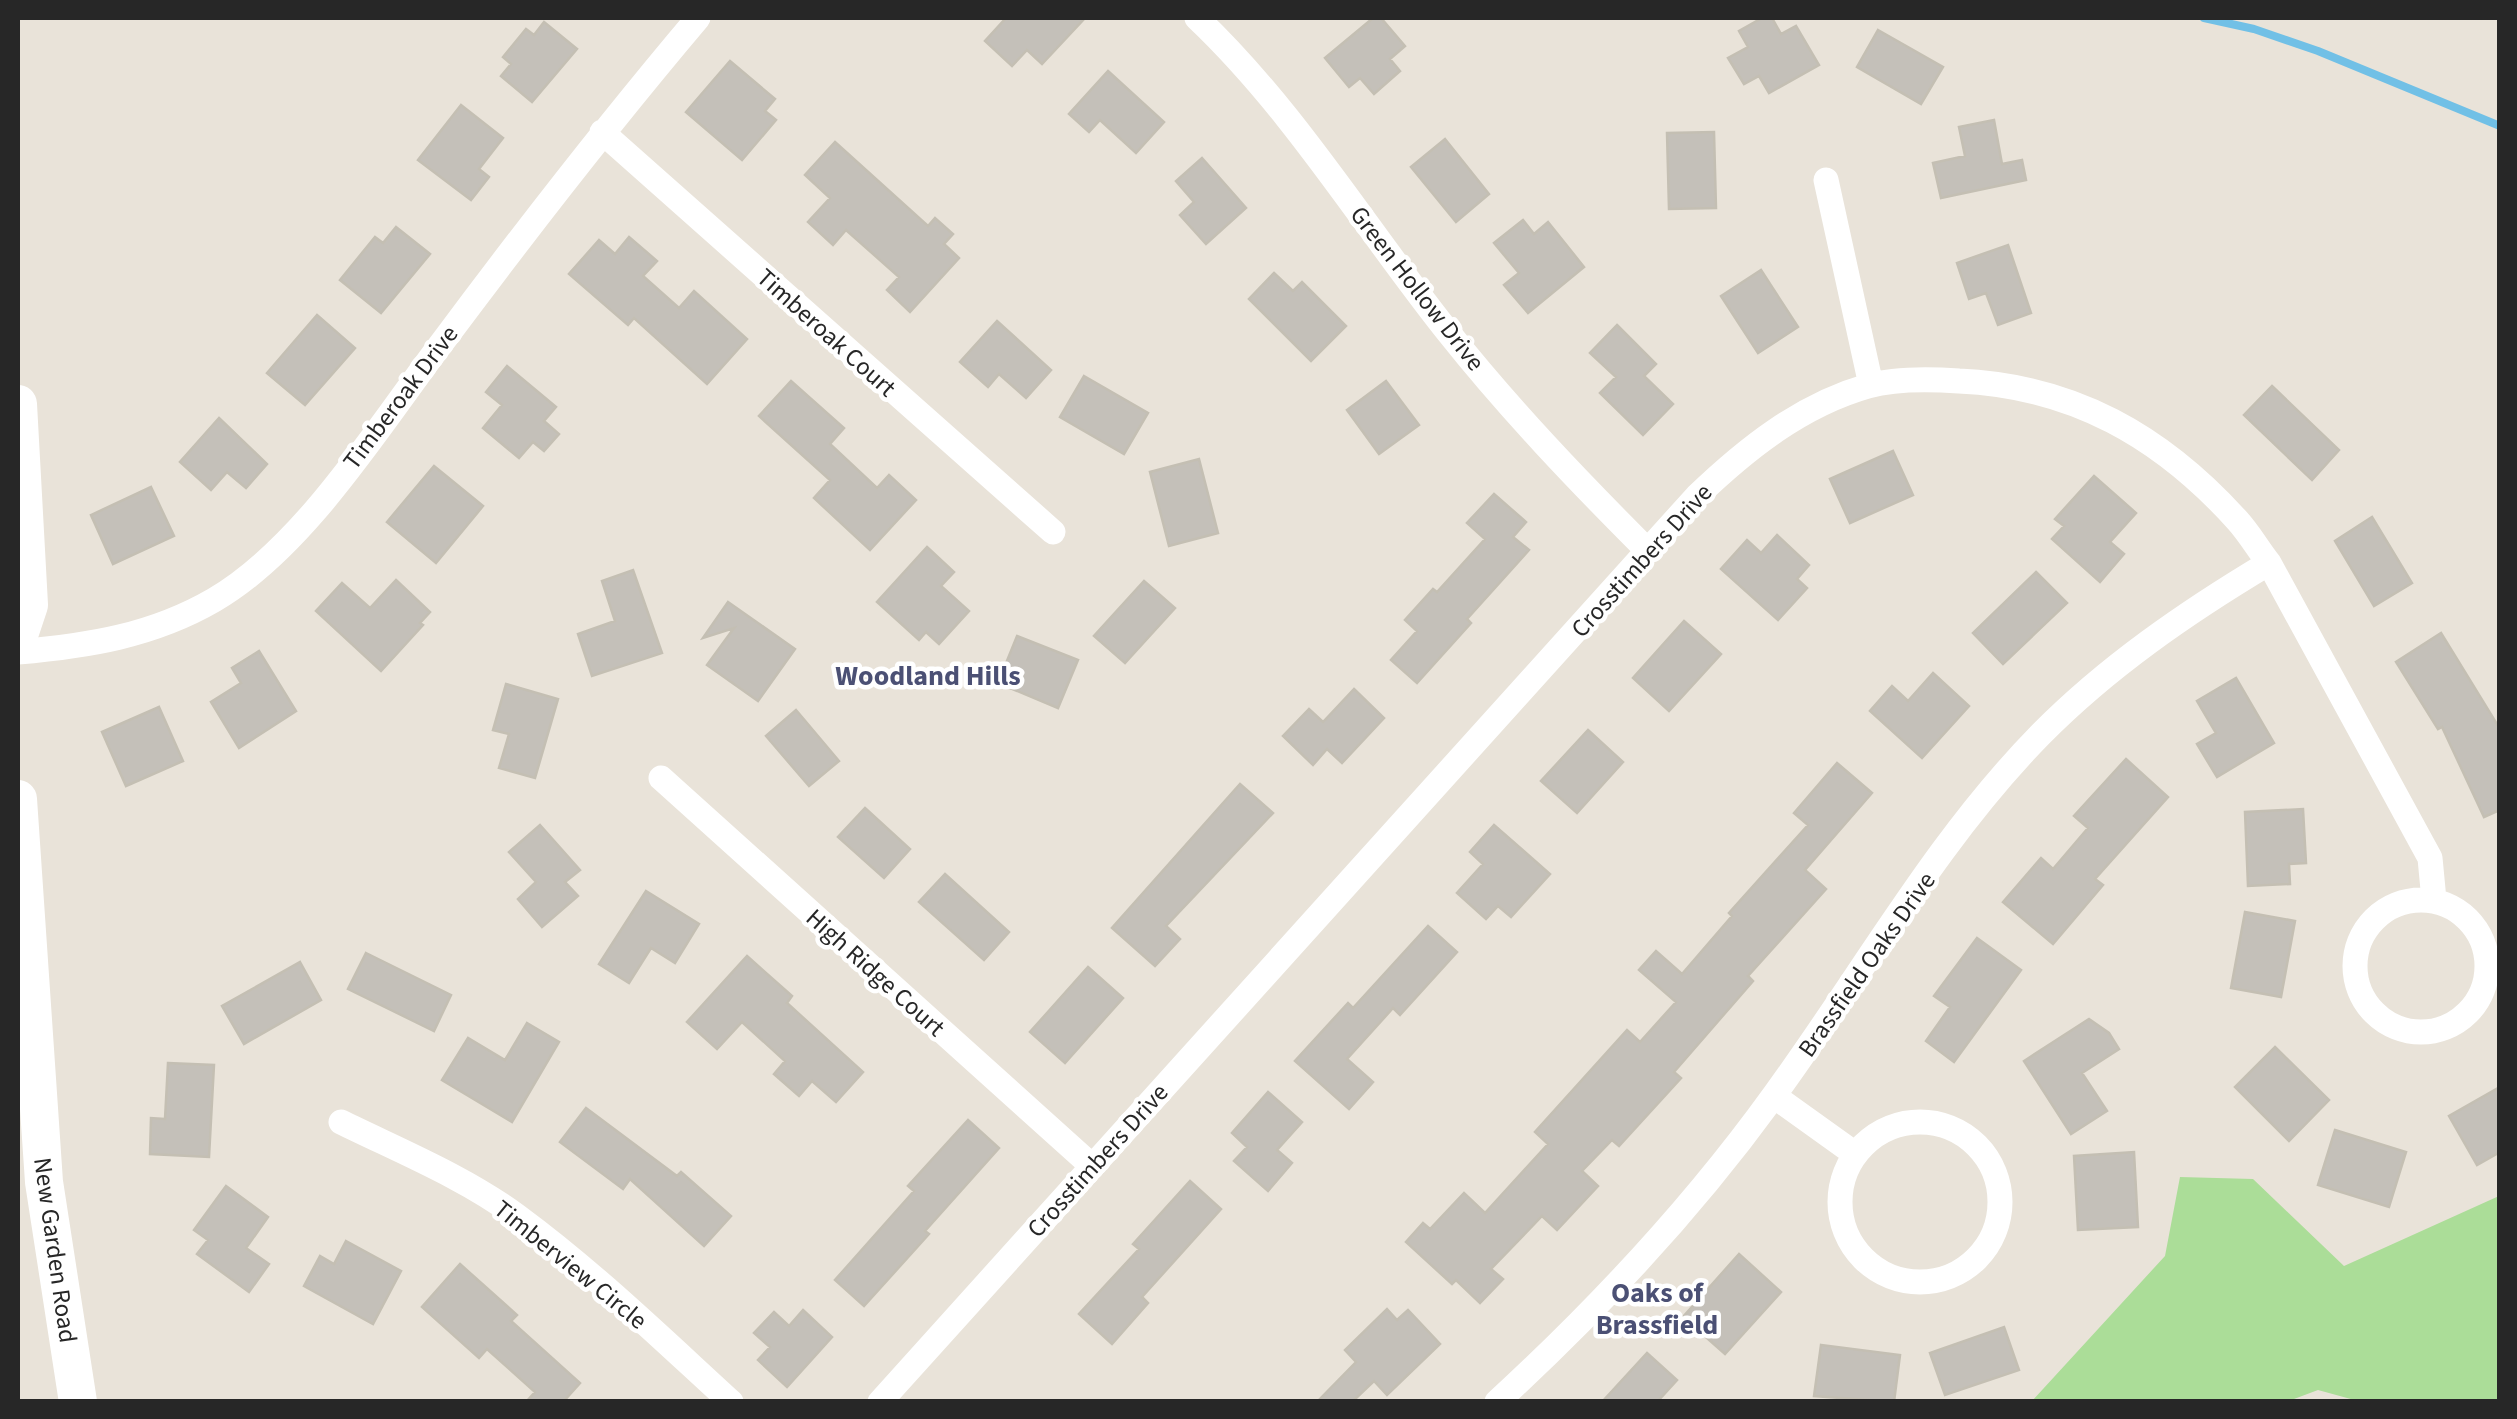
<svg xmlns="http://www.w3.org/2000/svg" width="2517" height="1419" font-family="'Source Sans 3',sans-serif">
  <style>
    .green { fill: #abdd98 }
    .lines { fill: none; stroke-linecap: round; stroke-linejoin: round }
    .stream { stroke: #71c0e6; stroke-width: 8 }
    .building { fill: #c4c0b9; stroke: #c4bfb3; stroke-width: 2.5 }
    .minor { stroke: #fff; stroke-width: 25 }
    .secondary { stroke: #fff; stroke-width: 38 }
    .labels { text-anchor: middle; stroke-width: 9; stroke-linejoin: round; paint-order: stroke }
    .street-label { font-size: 25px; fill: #272727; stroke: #fff }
    .neighbourhood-label { font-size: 28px; font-weight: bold; fill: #4b5074; stroke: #fff }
  </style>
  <rect width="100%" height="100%" fill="#e9e3d9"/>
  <path class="green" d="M2180,1177L2253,1179L2344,1266L2499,1196V1401H2358L2318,1390L2286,1402L2032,1401L2165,1256Z"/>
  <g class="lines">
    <path class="stream" d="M2204,18L2254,29L2318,51L2500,126"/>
  </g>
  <path class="building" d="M1006,18H1085L1042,64L1027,50L1012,66L985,41Z
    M1373,18H1381L1405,46L1390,59L1400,71L1374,94L1360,78L1349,87L1325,58Z
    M1762,18H1772L1781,34L1796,26L1819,65L1769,93L1759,76L1744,84L1728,58L1748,47L1739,31Z
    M544,22L577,49L532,102L501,76L511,64L503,57L526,29L534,35Z
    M1878,30L1943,67L1921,104L1857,67Z
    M730,61L775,99L765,111L776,120L742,160L686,112Z
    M1108,71L1164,122L1136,153L1100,120L1089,132L1069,114Z
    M461,105L503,138L479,169L489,177L471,200L418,160Z
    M1994,120L2002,164L2022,160L2026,180L1941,198L1933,163L1965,156L1959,127Z
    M1714,132L1716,208L1669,209L1667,133Z
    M1445,139L1489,194L1456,222L1411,167Z
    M835,142L928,226L935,218L953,234L944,244L959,258L910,312L887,290L899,277L846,230L833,245L808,222L830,198L805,175Z
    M1202,158L1246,208L1206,244L1180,215L1194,202L1176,181Z
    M1523,220L1534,234L1548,222L1584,267L1528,313L1504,285L1519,273L1494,243Z
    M396,227L430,254L381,313L340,280L375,237L383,243Z
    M629,237L657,261L643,276L679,308L694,291L747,339L707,384L634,318L628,325L569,274L599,240L615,254Z
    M2008,245L2031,313L1998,325L1986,293L1969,299L1957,263Z
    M1761,270L1798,327L1758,353L1721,296Z
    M1274,273L1293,291L1302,282L1346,326L1311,361L1249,299Z
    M317,315L355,348L305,405L267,373Z
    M997,321L1051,370L1026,398L999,374L988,387L960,362Z
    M1617,325L1656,364L1644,376L1673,404L1643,435L1600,393L1616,377L1590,353Z
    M507,366L556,407L544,421L559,434L544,451L533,442L519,458L483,428L502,405L486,392Z
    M1084,376L1148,413L1124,454L1060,417Z
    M791,381L844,428L830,444L877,488L889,475L916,500L870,550L814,498L830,480L759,416Z
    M1386,381L1419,425L1379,454L1347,410Z
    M2272,386L2339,450L2312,480L2244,415Z
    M219,418L267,464L246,488L227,472L211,490L180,462Z
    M1893,451L1913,495L1850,523L1830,479Z
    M1199,459L1218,533L1169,546L1150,472Z
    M434,466L483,506L436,563L387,522Z
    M2094,476L2136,513L2110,542L2124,554L2100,582L2052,539L2064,526L2055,519Z
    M151,487L174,536L113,564L91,515Z
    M1494,494L1526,522L1513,537L1529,550L1467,619L1471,623L1417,683L1391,660L1417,631L1405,620L1433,589L1437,592L1485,539L1467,523Z
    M2372,517L2412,583L2374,606L2335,541Z
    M1777,535L1809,565L1797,579L1807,588L1778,620L1721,569L1747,540L1761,553Z
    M927,547L954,572L941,586L969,611L939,644L926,632L919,640L877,602Z
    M633,570L662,653L592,676L578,634L615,621L602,581Z
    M2036,572L2067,603L2003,664L1973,633Z
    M396,580L430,612L420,623L423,625L381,671L316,611L342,583L370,608Z
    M1144,581L1175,608L1125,663L1094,636Z
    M728,602L795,649L758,701L707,665L734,628L703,638Z
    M1684,621L1721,654L1669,711L1633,678Z
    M2441,633L2500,729V810L2484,817L2442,727L2438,729L2396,662Z
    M1017,636L1078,660L1058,708L998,683Z
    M259,651L296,711L239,748L211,702L241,683L232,668Z
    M1933,673L1969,706L1922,758L1870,711L1892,686L1908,701Z
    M2236,678L2274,743L2217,777L2197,744L2216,733L2197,701Z
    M506,684L558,699L535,778L499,768L509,734L493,730Z
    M1354,689L1384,718L1342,763L1327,749L1313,765L1283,736L1309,709L1323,722Z
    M159,707L183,761L126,786L102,732Z
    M796,710L839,761L809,786L766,736Z
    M1588,730L1623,762L1577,813L1541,781Z
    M2126,759L2168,797L2095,879L2103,885L2053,944L2003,902L2041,858L2053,869L2088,828L2074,816Z
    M1837,763L1872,793L1805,870L1826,889L1748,976L1753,981L1674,1072L1681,1078L1619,1146L1612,1140L1582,1171L1598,1186L1557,1230L1542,1216L1491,1269L1503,1279L1480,1303L1456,1280L1452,1284L1406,1242L1423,1223L1430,1229L1464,1193L1485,1213L1548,1144L1535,1132L1627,1030L1640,1042L1676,1002L1639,970L1656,951L1682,974L1732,916L1729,913L1808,825L1794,813Z
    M1240,784L1273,813L1166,926L1180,939L1155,966L1112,928Z
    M865,808L910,849L884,878L838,837Z
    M2303,809L2306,863L2289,864L2290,884L2248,886L2245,812Z
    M540,825L580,870L565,882L578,896L542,927L518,899L536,882L509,852Z
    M1494,825L1550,874L1511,917L1498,906L1486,919L1457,893L1483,864L1470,852Z
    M945,874L1009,932L984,960L919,902Z
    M646,891L699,924L675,963L651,948L629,983L599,964Z
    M2245,912L2295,921L2281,997L2231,988Z
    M1428,926L1457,952L1400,1015L1393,1008L1347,1059L1373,1082L1349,1109L1295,1061L1348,1003L1353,1008Z
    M1977,938L2021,970L1954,1062L1926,1041L1950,1007L1934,996Z
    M366,953L451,995L434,1031L348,989Z
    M747,956L792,996L787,1003L863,1072L836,1102L812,1081L799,1096L774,1074L785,1061L742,1022L717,1049L687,1022Z
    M300,962L321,1000L244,1044L222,1006Z
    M1088,967L1123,998L1065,1063L1030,1032Z
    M2089,1019L2109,1033L2119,1049L2082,1073L2107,1111L2071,1134L2024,1061Z
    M527,1023L559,1042L512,1122L442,1080L468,1038L505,1060Z
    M2275,1047L2329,1100L2289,1141L2235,1087Z
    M168,1063L214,1065L209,1157L150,1154L151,1118L165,1119Z
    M2500,1087V1152L2477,1165L2449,1116Z
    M1268,1092L1302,1122L1277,1150L1292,1163L1268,1191L1234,1161L1247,1147L1232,1133Z
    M586,1108L677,1176L681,1172L731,1216L704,1246L630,1179L623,1189L560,1142Z
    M968,1120L999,1148L925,1231L929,1234L864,1306L835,1280L914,1191L908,1186Z
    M2335,1130L2406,1152L2389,1207L2318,1185Z
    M2134,1152L2138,1227L2078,1230L2074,1156Z
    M1190,1181L1221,1209L1142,1297L1148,1303L1112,1344L1079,1314L1139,1249L1133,1244Z
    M226,1186L268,1217L246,1248L269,1264L249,1292L197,1254L208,1240L194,1230Z
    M346,1241L401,1271L373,1324L304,1286L320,1256L334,1264Z
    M1739,1254L1781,1292L1725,1354L1683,1317Z
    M460,1264L517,1315L511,1321L580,1383L563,1402H526L535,1392L487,1349L479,1358L422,1307Z
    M1387,1309L1397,1320L1408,1310L1440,1344L1387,1395L1374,1381L1352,1402H1317L1356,1362L1345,1350Z
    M803,1310L832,1337L787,1387L758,1360L770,1347L754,1333L774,1312L789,1326Z
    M2004,1327L2019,1370L1945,1395L1930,1353Z
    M1821,1345L1900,1355L1894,1402L1814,1396Z
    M1647,1353L1677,1380L1657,1402H1602Z"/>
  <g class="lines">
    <path class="minor" d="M1197,18C1294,110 1365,228 1448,332C1510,410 1578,481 1648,551
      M602,132L1053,532
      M1826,180L1871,385
      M18,652C87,646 152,636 214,600C305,547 380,424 444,340C526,230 610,122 698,18
      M661,778L1092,1166
      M2355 966a66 66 0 1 1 132 0a66 66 0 1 1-132 0Z
      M1774,1096L1855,1154
      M1840 1202a80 80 0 1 1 160 0a80 80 0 1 1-160 0Z
      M341,1122C400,1151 464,1177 517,1216C593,1272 661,1338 731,1402
      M880,1402L1697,496C1746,449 1801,405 1868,386C1896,378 1930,379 1959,381C2073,386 2161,436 2237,520C2249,533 2258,549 2269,563L2430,858L2434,900
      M1497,1402C1598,1309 1695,1205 1775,1094C1862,975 1936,841 2040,735C2107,667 2187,612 2269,563"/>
    <path class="secondary" d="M18,404L29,605L18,638
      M18,799L44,1182L78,1402"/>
  </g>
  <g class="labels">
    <g class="street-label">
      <text transform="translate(1418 288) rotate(52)" y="9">Green Hollow Drive</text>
      <text transform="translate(827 332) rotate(42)" y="9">Timberoak Court</text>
      <text transform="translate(400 397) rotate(-53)" y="9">Timberoak Drive</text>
      <text transform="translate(1641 560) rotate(-48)" y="9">Crosstimbers Drive</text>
      <text transform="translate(1866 964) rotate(-55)" y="9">Brassfield Oaks Drive</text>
      <text transform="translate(876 972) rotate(42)" y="9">High Ridge Court</text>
      <text transform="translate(1097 1160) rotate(-48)" y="9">Crosstimbers Drive</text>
      <text transform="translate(56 1250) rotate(82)" y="9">New Garden Road</text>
      <text transform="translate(571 1264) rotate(39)" y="9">Timberview Circle</text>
    </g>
    <g class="neighbourhood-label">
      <text x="928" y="685">Woodland Hills</text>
      <text x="1657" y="1302">Oaks of<tspan x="1657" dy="32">Brassfield</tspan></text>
    </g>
  </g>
  <rect width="2517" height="1419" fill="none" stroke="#272727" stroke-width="40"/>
</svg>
